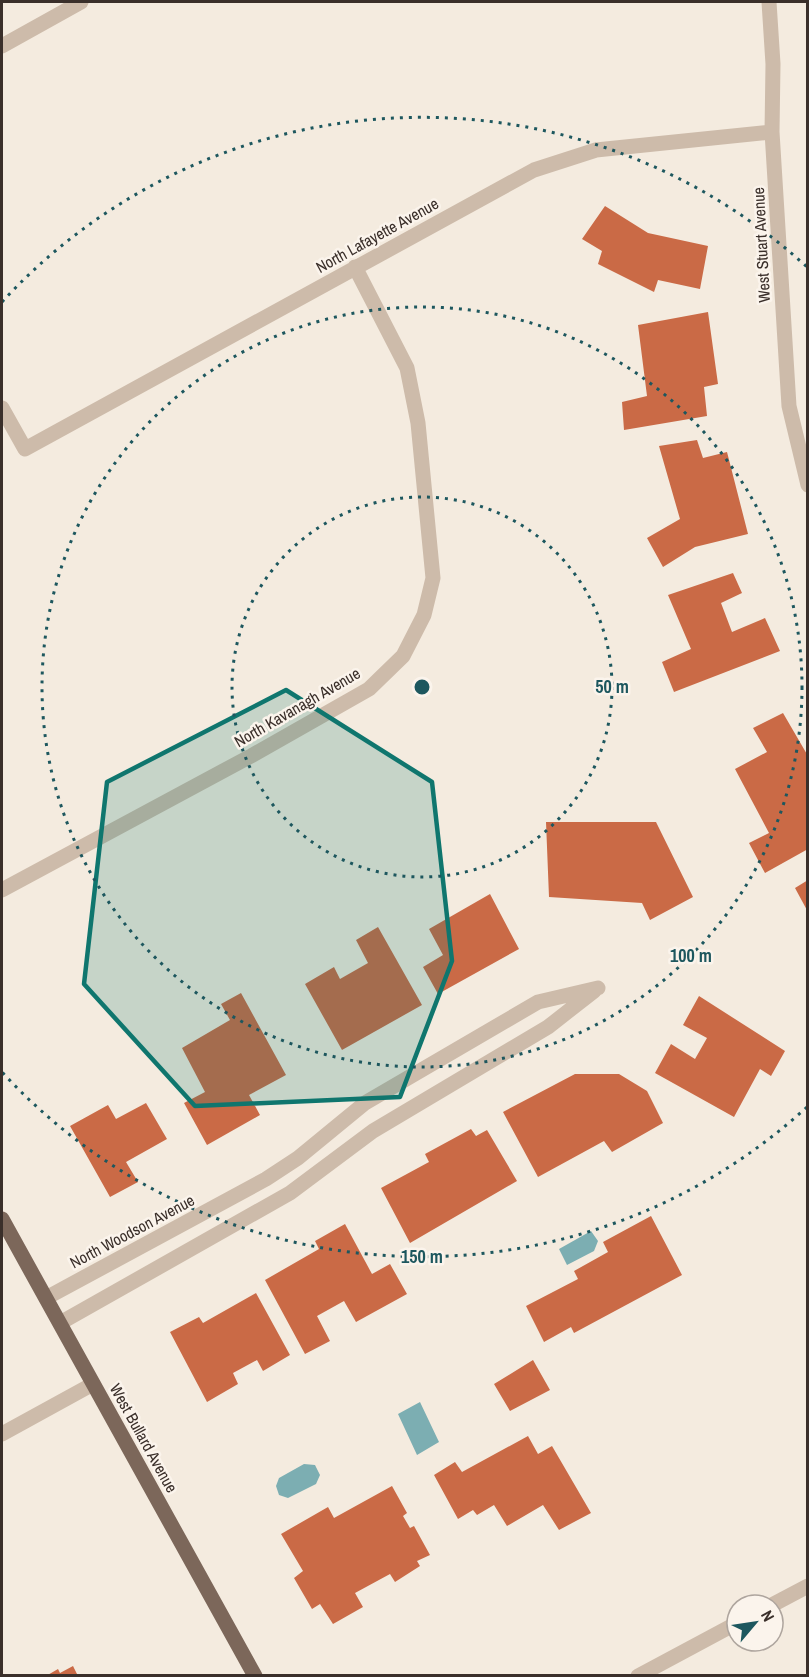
<svg xmlns="http://www.w3.org/2000/svg" width="809" height="1677" font-family="'Archivo Narrow',sans-serif">
  <style>
    .water { fill: #7caeb2 }
    .building { fill: #ca6a46 }
    .lines { fill: none; stroke-linecap: round; stroke-linejoin: round }
    .minor { stroke: #cdbbaa; stroke-width: 15 }
    .major { stroke: #7c675a; stroke-width: 15 }
    .marked { fill: #0f766e; fill-opacity: 0.2; stroke: #0f766e; stroke-width: 4.5; stroke-linejoin: round }
    .ring { fill: none; stroke: #1d575e; stroke-width: 3; stroke-dasharray: 3 6 }
    .labels { text-anchor: middle; stroke-width: 5; stroke-linejoin: round; paint-order: stroke }
    .street-label { font-size: 16px; fill: #3a2f2a; stroke: #fbf4ec }
    .centre { fill: #1d575e; stroke: #fbf4ec; stroke-width: 3 }
    .ring-label { font-size: 18px; text-anchor: middle; font-weight: bold; fill: #1d575e; stroke: #fbf4ec; stroke-width: 5; stroke-linejoin: round; paint-order: stroke }
  </style>
  <rect width="100%" height="100%" fill="#f4ebdf"/>
  <path class="water" d="M591,1231L598,1241L594,1251L567,1265L559,1249Z
    M420,1402L439,1442L417,1455L398,1414Z
    M304,1464L315,1465L320,1475L316,1484L288,1498L279,1495L276,1486L279,1478Z"/>
  <path class="building" d="M605,206L648,233L708,246L700,289L658,280L654,292L598,264L602,251L582,239Z
    M708,312L718,384L704,387L707,416L624,430L622,402L647,396L638,325Z
    M697,440L703,458L727,452L748,534L695,547L663,567L647,538L680,519L659,446Z
    M733,573L742,593L721,603L732,632L765,618L780,651L674,692L662,662L691,649L668,595Z
    M783,713L808,756V849L765,873L749,843L769,833L735,769L767,752L753,728Z
    M546,822H656L693,897L650,920L642,903L549,897Z
    M808,880V912L795,888Z
    M490,894L519,949L438,994L423,967L443,955L429,929Z
    M378,927L422,1005L342,1050L305,984L334,967L340,979L368,963L356,940Z
    M241,993L286,1075L249,1095L260,1115L207,1145L184,1103L205,1092L182,1048L230,1020L221,1004Z
    M699,996L785,1051L771,1076L760,1069L734,1117L655,1073L671,1044L695,1059L707,1038L683,1025Z
    M575,1074H619L647,1091L663,1123L612,1152L604,1141L538,1177L503,1112Z
    M146,1103L167,1139L126,1162L138,1182L110,1197L70,1126L108,1105L116,1119Z
    M471,1129L476,1136L487,1130L517,1181L410,1243L381,1188L429,1162L425,1154Z
    M651,1216L682,1275L574,1333L571,1327L544,1342L526,1306L578,1279L574,1271L608,1252L603,1242Z
    M345,1224L372,1274L390,1264L407,1294L356,1322L344,1301L317,1316L330,1341L305,1354L265,1280L319,1249L315,1241Z
    M256,1293L290,1355L263,1371L257,1360L233,1373L238,1384L207,1402L170,1332L199,1317L203,1323Z
    M533,1360L550,1390L510,1411L494,1384Z
    M528,1436L538,1454L552,1446L591,1513L559,1530L543,1505L507,1526L494,1505L477,1515L473,1510L458,1519L434,1475L455,1462L462,1472Z
    M392,1486L407,1513L403,1516L410,1528L414,1526L430,1555L417,1561L420,1566L395,1582L390,1574L355,1593L363,1607L333,1624L320,1604L312,1609L294,1578L303,1571L281,1534L328,1507L334,1518Z
    M73,1666L78,1676H46L58,1669L60,1673Z"/>
  <g class="lines">
    <path class="minor" d="M769,2L773,64L772,132L789,406L808,485
      M2,46L81,2
      M2,408L25,449L534,170L596,150L772,132
      M2,890L251,756L369,689L403,656L424,615L433,578L418,423L407,368L355,267
      M46,1298L266,1179L298,1158L365,1103L538,1002L598,988
      M60,1323L290,1193L373,1131L548,1027L594,991
      M2,1434L93,1384
      M772,1605L808,1586
      M638,1676L737,1623"/>
    <path class="major" d="M2,1219L255,1676"/>
  </g>
  <path class="marked" d="M286,690L432,782L452,961L400,1097L195,1106L84,984L107,782Z"/>
  <g class="ring">
    <circle cx="422" cy="687" r="190"/>
    <circle cx="422" cy="687" r="380"/>
    <path d="M807 1107A570 570 0 0 1 2 1072M2 302A570 570 0 0 1 807 267"/>
  </g>
  <g class="labels">
    <g class="street-label">
      <text transform="translate(377 235) rotate(-29)" y="6">North Lafayette Avenue</text>
      <text transform="translate(761 245) rotate(-93)" y="6">West Stuart Avenue</text>
      <text transform="translate(297 707) rotate(-30)" y="6">North Kavanagh Avenue</text>
      <text transform="translate(132 1231) rotate(-28)" y="6">North Woodson Avenue</text>
      <text transform="translate(144 1438) rotate(61)" y="6">West Bullard Avenue</text>
    </g>
  </g>
  <circle cx="422" cy="687" r="9" class="centre"/>
  <g class="ring-label">
    <text x="612" y="693">50 m</text>
    <text x="691" y="962">100 m</text>
    <text x="422" y="1263">150 m</text>
  </g>
  <rect width="809" height="1677" fill="none" stroke="#3a2f2a" stroke-width="6"/>
  <g transform="translate(755 1623) rotate(61)"><circle r="28" fill="#fbf4ec" stroke="#aea59e" stroke-width="1.5"/>
  <path d="M0-4.5L10 22L0 15L-10 22Z" fill="#1d575e"/>
  <text y="-9" font-size="16" font-weight="bold" text-anchor="middle" fill="#3a2f2a">N</text>
  </g>
</svg>
